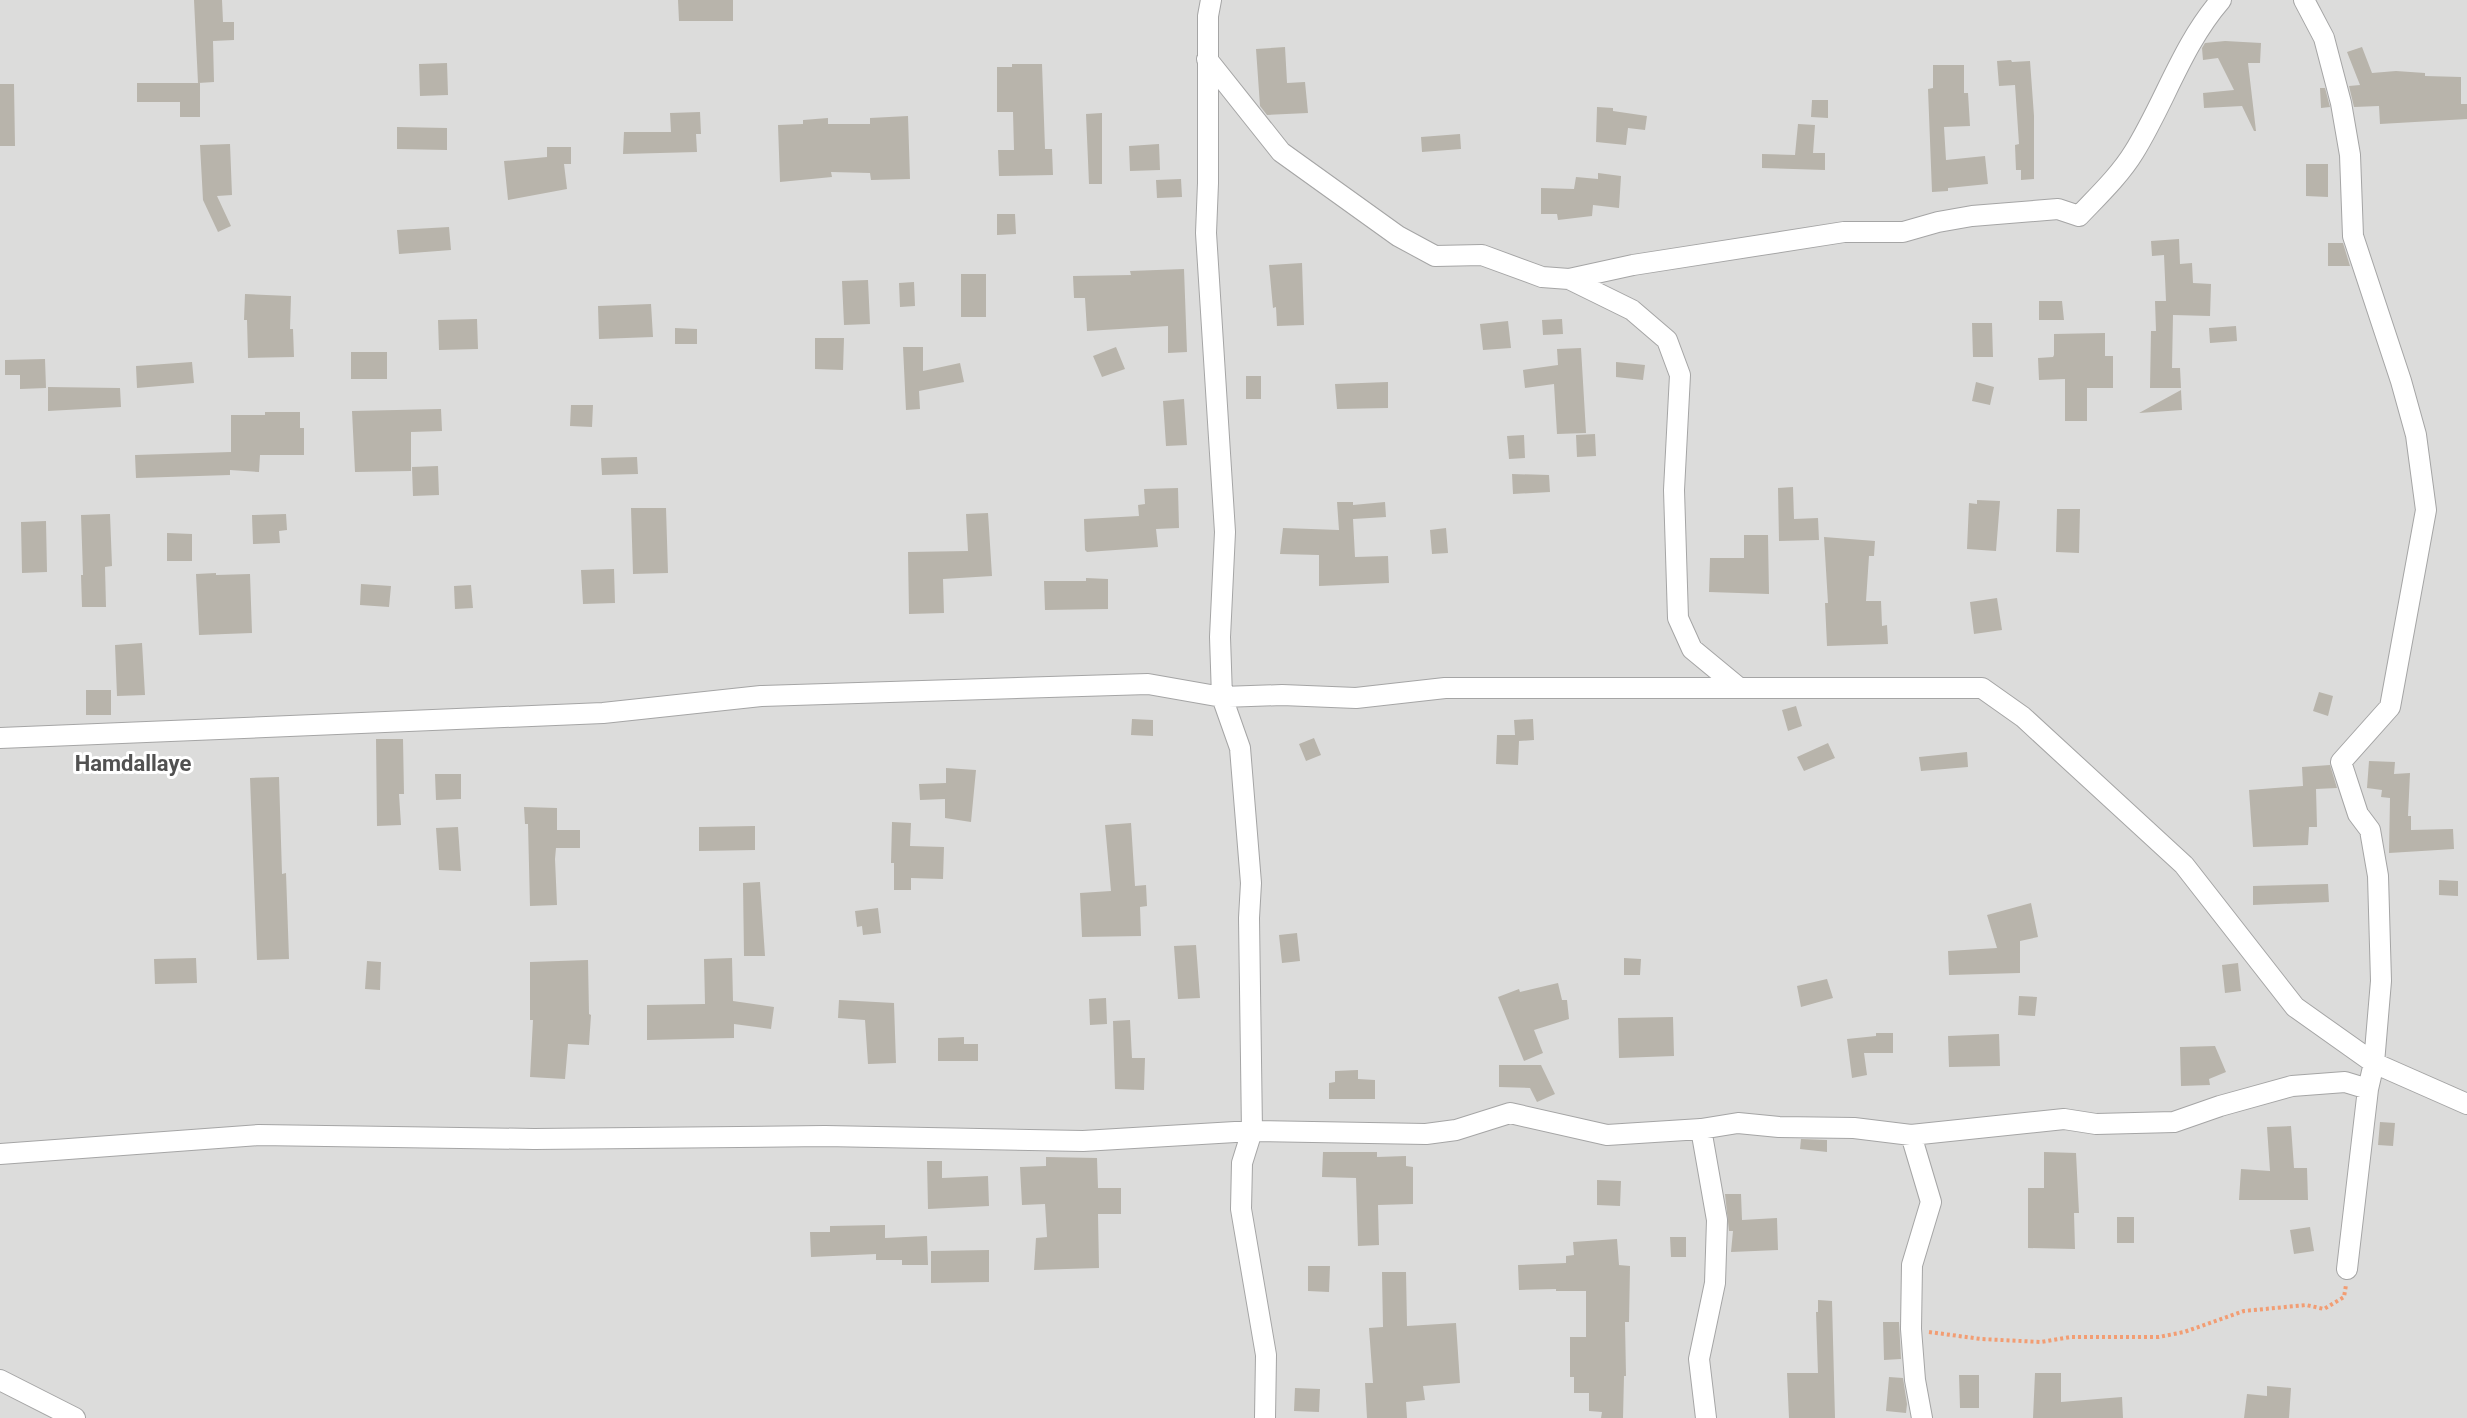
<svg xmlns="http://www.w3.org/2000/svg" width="2467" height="1418" font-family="Roboto,sans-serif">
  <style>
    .residential { fill: #dcdcdb }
    .building { fill: #b8b4ab }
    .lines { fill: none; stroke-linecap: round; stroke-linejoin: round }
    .minor-casing { stroke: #a5a5a5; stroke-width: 22 }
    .path { stroke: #f29d73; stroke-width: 4; stroke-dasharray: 3 3; stroke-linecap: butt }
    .minor { stroke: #fff; stroke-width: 20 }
    .labels { text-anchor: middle; stroke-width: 6; stroke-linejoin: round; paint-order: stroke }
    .neighbourhood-label { font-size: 22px; font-weight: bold; fill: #515151; stroke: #fff }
  </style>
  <rect width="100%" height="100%" fill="#efeee5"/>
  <path class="residential" d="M0,0H2467V1418H0Z"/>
  <path class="building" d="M194,0H222L223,22H234V40L213,41L214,82L198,83Z
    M678,0H733V21H679Z
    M2225,41L2261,43L2260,63H2248L2256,131H2254L2242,106L2204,108L2203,93L2234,90L2218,58L2203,60L2202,48L2205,43Z
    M1285,47L1287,83L1305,82L1308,113L1267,115L1260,106L1256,49Z
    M2362,47L2372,73L2396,71L2425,73V76L2461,77V104H2467V119L2380,124L2379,106L2354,107L2349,86L2360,85L2347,52Z
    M2011,60L2012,62L2030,61L2034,116V179L2021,180V170H2016L2015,145L2019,144L2015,85L1999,86L1997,61Z
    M447,63L448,95L420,96L419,64Z
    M1012,64H1042L1045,149H1052L1053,175L999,176L998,150H1014L1013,112H997V67H1012Z
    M1933,65H1964V93H1968L1970,126L1944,127L1946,160L1985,156L1988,184L1948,188V191L1932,192L1928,89L1933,88Z
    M137,83H200V117H180V102H137Z
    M0,84H14L15,146H0Z
    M2320,88H2325L2330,107L2321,108Z
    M1812,100H1828V118L1811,117Z
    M1597,107L1613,108V111L1647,116L1645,130L1628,128L1626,145L1596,142Z
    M700,112L701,134H696L697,152L623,154L624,132H671L670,113Z
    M1102,113V184H1089L1086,114Z
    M908,116L910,179L871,180L870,173L831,172L832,177L780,182L778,125L803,124V120L828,118V124H870V118Z
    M1798,124L1815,125L1813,153H1825V170L1762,168V154L1795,155Z
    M397,127L447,128V150L397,149Z
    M1460,134L1461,149L1422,152L1421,137Z
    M230,144L232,195L217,196L231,226L218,232L203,200L200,145Z
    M1159,144L1160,170L1130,171L1129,146Z
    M547,147H571V164H564L567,189L508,200L504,161L547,157Z
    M2306,164H2328V197L2306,196Z
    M1598,173L1621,176L1619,208L1593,205L1592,216L1558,220L1557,214H1541V188L1574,189L1576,177L1598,179Z
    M1181,179L1182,197L1157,198L1156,180Z
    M997,214H1015L1016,234L997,235Z
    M449,227L451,250L399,254L397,230Z
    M2179,239L2180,264L2192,263L2193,283L2211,284L2210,316L2173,315L2172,368H2180L2181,388H2150L2151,331H2156L2155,301H2166L2164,255L2152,256L2151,241Z
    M2328,243H2343L2350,266H2328Z
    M1302,263L1304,325L1277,326L1276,307L1273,308L1269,265Z
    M1184,269L1187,352L1168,353V326L1087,331L1085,298H1074L1073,276L1131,275L1130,271Z
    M961,274H986V317H961Z
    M868,280L870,324L844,325L842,281Z
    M914,282L915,306L900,307L899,283Z
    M245,294L291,296L290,329H293L294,357L248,358L247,320H244Z
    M2039,301H2062L2064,320H2039Z
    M651,304L653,337L599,339L598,306Z
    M477,319L478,349L439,350L438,320Z
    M1562,319L1563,334L1543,335L1542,320Z
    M1508,321L1511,348L1483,350L1480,324Z
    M1972,323H1992L1993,357H1973Z
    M2236,326L2237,341L2210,343L2209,328Z
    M675,328L697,329V344H675Z
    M2105,333V356H2113V388H2087V421H2065V379L2039,380L2038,358L2053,357L2054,355V334Z
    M815,338H844L843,370L815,369Z
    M903,347H923V371L960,363L964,382L919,391L920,409L906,410Z
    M1116,347L1125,369L1102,377L1093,356Z
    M1581,348L1586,433L1557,434L1554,384L1525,388L1523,370L1558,365L1557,349Z
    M351,352H387V379H351Z
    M45,359L46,388L20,389V375H5V360Z
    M192,362L194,383L137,388L136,366Z
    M1616,362L1645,365L1643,380L1616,377Z
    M1246,376H1261V399H1246Z
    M1388,382V408L1337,409L1335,384Z
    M1976,382L1994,387L1990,405L1972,401Z
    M48,387L120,388L121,407L48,411Z
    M2181,390L2182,410L2139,413Z
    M1184,399L1187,445L1166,446L1163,401Z
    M571,405H593L592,427L570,426Z
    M441,409L442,431L411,432V471L355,472L352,411Z
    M265,412H300V428H304V455H260L259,472L230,470V475L136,478L135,455L231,452V415H265Z
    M1595,434L1596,456L1577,457L1576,435Z
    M1524,435L1525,458L1509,459L1507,436Z
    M637,457L638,474L602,475L601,458Z
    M438,466L439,495L413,496L412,467Z
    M1512,474L1549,475L1550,492L1513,494Z
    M1793,487L1794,519L1818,518L1819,540L1779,541L1778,488Z
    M1178,488L1179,528L1156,529L1158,547L1087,552L1085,550L1084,519L1139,516L1138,505L1145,504L1144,489Z
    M1977,500L2000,501L1996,551L1967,549L1969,503L1977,504Z
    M1337,502H1353V505L1385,502L1386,517L1353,519L1355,557L1388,556L1389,583L1319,586V555L1280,554L1283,528L1339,530Z
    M631,508H666L668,573L633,574Z
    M2057,509H2080L2079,553L2056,552Z
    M988,513L992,576L943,579L944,613L909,614L908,552L968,551L966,514Z
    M110,514L112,566L105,567L106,607H82L81,575H83L81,515Z
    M286,514L287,530L279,531L280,543L253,544L252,515Z
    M46,521L47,572L22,573L21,522Z
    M1446,528L1448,553L1432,554L1430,530Z
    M167,533L192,534V561H167Z
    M1744,535H1768L1769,594L1709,592L1710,558H1744Z
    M1824,537L1875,541L1874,556H1869L1866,601H1881L1882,626L1887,625L1888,644L1827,646L1825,603H1828Z
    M614,569L615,603L583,604L581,570Z
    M216,573V575L250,574L252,633L199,635L196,574Z
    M1086,578L1108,579V609L1045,610L1044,581H1086Z
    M361,584L391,586L389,607L360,605Z
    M471,585L473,608L455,609L454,586Z
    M1997,598L2002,630L1974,634L1970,602Z
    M142,643L145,695L117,696L115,645Z
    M86,690H111V715H86Z
    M2319,692L2333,696L2328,716L2313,711Z
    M1796,706L1802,726L1788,731L1782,710Z
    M1132,719L1153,720V736L1131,735Z
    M1533,719L1534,740L1519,741L1518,765L1496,764L1497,735H1515L1514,720Z
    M1314,738L1321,755L1306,761L1299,744Z
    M376,739H403L404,794H399L401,825L377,826Z
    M1828,743L1835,758L1804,771L1797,757Z
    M1967,752L1968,767L1921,771L1919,757Z
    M2369,761L2395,762L2394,774L2410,773L2408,816H2411V830L2453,829L2454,849L2389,853L2390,798L2381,797L2382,790L2367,788Z
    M2330,765L2337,788L2316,789L2317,827H2309L2308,845L2253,847L2249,790L2303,786L2302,767Z
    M946,768L976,770L971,822L945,818V799L920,800L919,784L946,783Z
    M435,774H461V799L436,800Z
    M279,777L282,874L286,873L289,959L257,960L250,778Z
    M524,807L557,808V830H580V848H556L555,859L557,905L530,906L528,824H525Z
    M892,822L911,823L910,846L944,847L943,879L911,878V890H894V863H891Z
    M1131,823L1135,886L1146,885L1147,906L1140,907L1141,936L1082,937L1080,893L1111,891L1105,825Z
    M755,826V850L699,851V827Z
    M458,827L461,871L439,870L436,828Z
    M2439,880L2458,881V896L2439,895Z
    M760,882L765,956H744L743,883Z
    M2328,884L2329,902L2253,905V886Z
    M2031,903L2038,937L2020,941V973L1949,975L1948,951L1997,948L1987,915Z
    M878,908L881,933L863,935L862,926L857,927L855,911Z
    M1297,933L1300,961L1282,963L1279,935Z
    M1196,945L1200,998L1178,999L1174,946Z
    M196,958L197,983L155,984L154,959Z
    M732,958L733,1001L774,1007L771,1029L734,1024V1038L647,1040V1005L705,1004L704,959Z
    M1624,958L1641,959L1640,975H1624Z
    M588,960L589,1014L591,1015L589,1045L568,1044L565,1079L530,1077L533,1020H530V962Z
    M367,961L381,962L380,990L365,989Z
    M2238,963L2241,991L2225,993L2222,965Z
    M1827,979L1833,998L1801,1007L1797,986Z
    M1558,983L1562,1000H1567L1569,1019L1534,1030L1543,1053L1524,1061L1498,997L1519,989L1520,992Z
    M2019,996L2037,997L2035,1016L2018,1015Z
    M1106,998L1107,1024L1090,1025L1089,999Z
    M839,1000L894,1003L896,1063L868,1064L865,1020L838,1018Z
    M1673,1017L1674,1056L1619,1058L1618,1018Z
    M1130,1020L1132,1058H1145L1144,1090L1115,1089L1113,1021Z
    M1876,1033H1893V1053H1864L1867,1075L1852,1078L1847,1039L1876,1036Z
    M1999,1034L2000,1066L1949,1067L1948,1036Z
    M964,1037V1044H978V1061H938V1038Z
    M2215,1046L2226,1072L2209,1079L2210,1085L2181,1086L2180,1047Z
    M1499,1065H1541L1555,1094L1537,1102L1530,1088L1499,1087Z
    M1358,1070V1079L1375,1080V1099H1329V1083L1335,1082V1071Z
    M2380,1122L2395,1123L2393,1146L2378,1145Z
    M2291,1126L2294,1168H2307L2308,1200H2239L2241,1169L2270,1171L2267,1127Z
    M1801,1139L1827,1140V1152L1800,1149Z
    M1323,1152H1377V1157L1406,1156V1166L1413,1167V1204L1378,1205L1379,1245L1358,1246L1356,1178L1322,1177Z
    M2044,1152L2076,1153L2079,1213H2074L2075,1249L2028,1248V1188H2044Z
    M1046,1157L1097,1158L1098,1188H1121V1214H1098L1099,1268L1034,1270L1036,1238L1047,1237L1045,1204L1022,1205L1020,1167L1046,1166Z
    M927,1161H942V1178L988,1176L989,1206L928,1209Z
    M1597,1180L1621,1181L1620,1206L1597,1205Z
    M1725,1194H1741L1742,1220L1777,1218L1778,1250L1731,1252L1733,1231H1729Z
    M2117,1217H2134V1243H2117Z
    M885,1225V1238L927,1236L928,1265H902V1260H876V1254L811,1257L810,1232H830V1226Z
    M2310,1227L2314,1251L2294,1254L2290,1230Z
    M1670,1237H1686V1257H1671Z
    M1617,1239L1619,1265L1630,1266L1629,1322H1625L1626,1376H1624L1623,1418H1601L1602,1412L1589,1411V1393H1574V1377H1570V1337H1586V1291H1556V1289L1519,1290L1518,1265L1566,1263V1256L1574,1255L1573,1242Z
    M989,1250V1282L931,1283V1251Z
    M1308,1266H1330L1329,1292L1308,1291Z
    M1382,1272H1406L1407,1326L1456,1323L1460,1383L1423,1386L1425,1400L1406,1402L1407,1418H1367L1365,1383H1373L1369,1328L1383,1327Z
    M1818,1300L1832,1301L1835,1418H1789L1787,1373H1818L1816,1312H1818Z
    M1883,1322H1899L1901,1359L1884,1360Z
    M2035,1373H2061V1402L2122,1397L2123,1418H2033Z
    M1959,1375H1979V1408H1960Z
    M1889,1377L1903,1378L1907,1404L1906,1413L1886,1411Z
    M2267,1386L2291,1388L2289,1418H2244L2247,1394L2267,1396Z
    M1295,1388L1320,1389L1319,1412L1294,1411Z"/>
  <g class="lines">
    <g class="minor-casing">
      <path id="minor" d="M1211,0L1208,16V183L1206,233L1225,532L1220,637L1222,697L1240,748L1251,883L1249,918L1252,1131L1242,1163L1241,1209L1266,1355L1265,1418
        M2304,0L2324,38L2341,103L2350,155L2353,236L2401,381L2416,435L2426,510L2390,707L2341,762L2358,814L2370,830L2378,876L2381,981L2374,1063L2368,1089L2347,1269
        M1207,59L1281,152L1398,236L1435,256L1482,255L1542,277L1569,279L1633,265L1844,232H1903L1938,222L1972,216L2058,209L2079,216C2098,196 2120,175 2134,152C2165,102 2182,45 2221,0
        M1569,279L1632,310L1667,340L1680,375L1674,490L1678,618L1692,649L1738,687
        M0,738L603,713L761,696L1148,684L1222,697L1282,695L1356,698L1445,688H1982L2023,717L2184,865L2295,1007L2374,1063L2467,1104
        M1701,1129L1717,1220L1715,1283L1699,1359L1706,1418
        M1911,1135L1931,1202L1912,1265L1911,1329L1915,1380L1922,1418
        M0,1154L259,1135L534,1139L825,1136L1083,1141L1252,1131L1426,1134L1456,1130L1510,1113L1607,1135L1701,1129L1738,1123L1779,1127L1854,1128L1911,1135L2064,1119L2096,1124L2174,1122L2220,1106L2292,1086L2345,1082L2368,1089
        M0,1380L75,1418"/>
    </g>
    <path class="path" d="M1929,1332L1981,1339L2041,1342L2070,1337H2159L2184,1332L2244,1311L2306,1305L2324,1309L2344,1297L2346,1285"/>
    <use href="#minor" class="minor"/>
  </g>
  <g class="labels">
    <g class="neighbourhood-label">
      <text x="133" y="771">Hamdallaye</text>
    </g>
  </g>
</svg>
